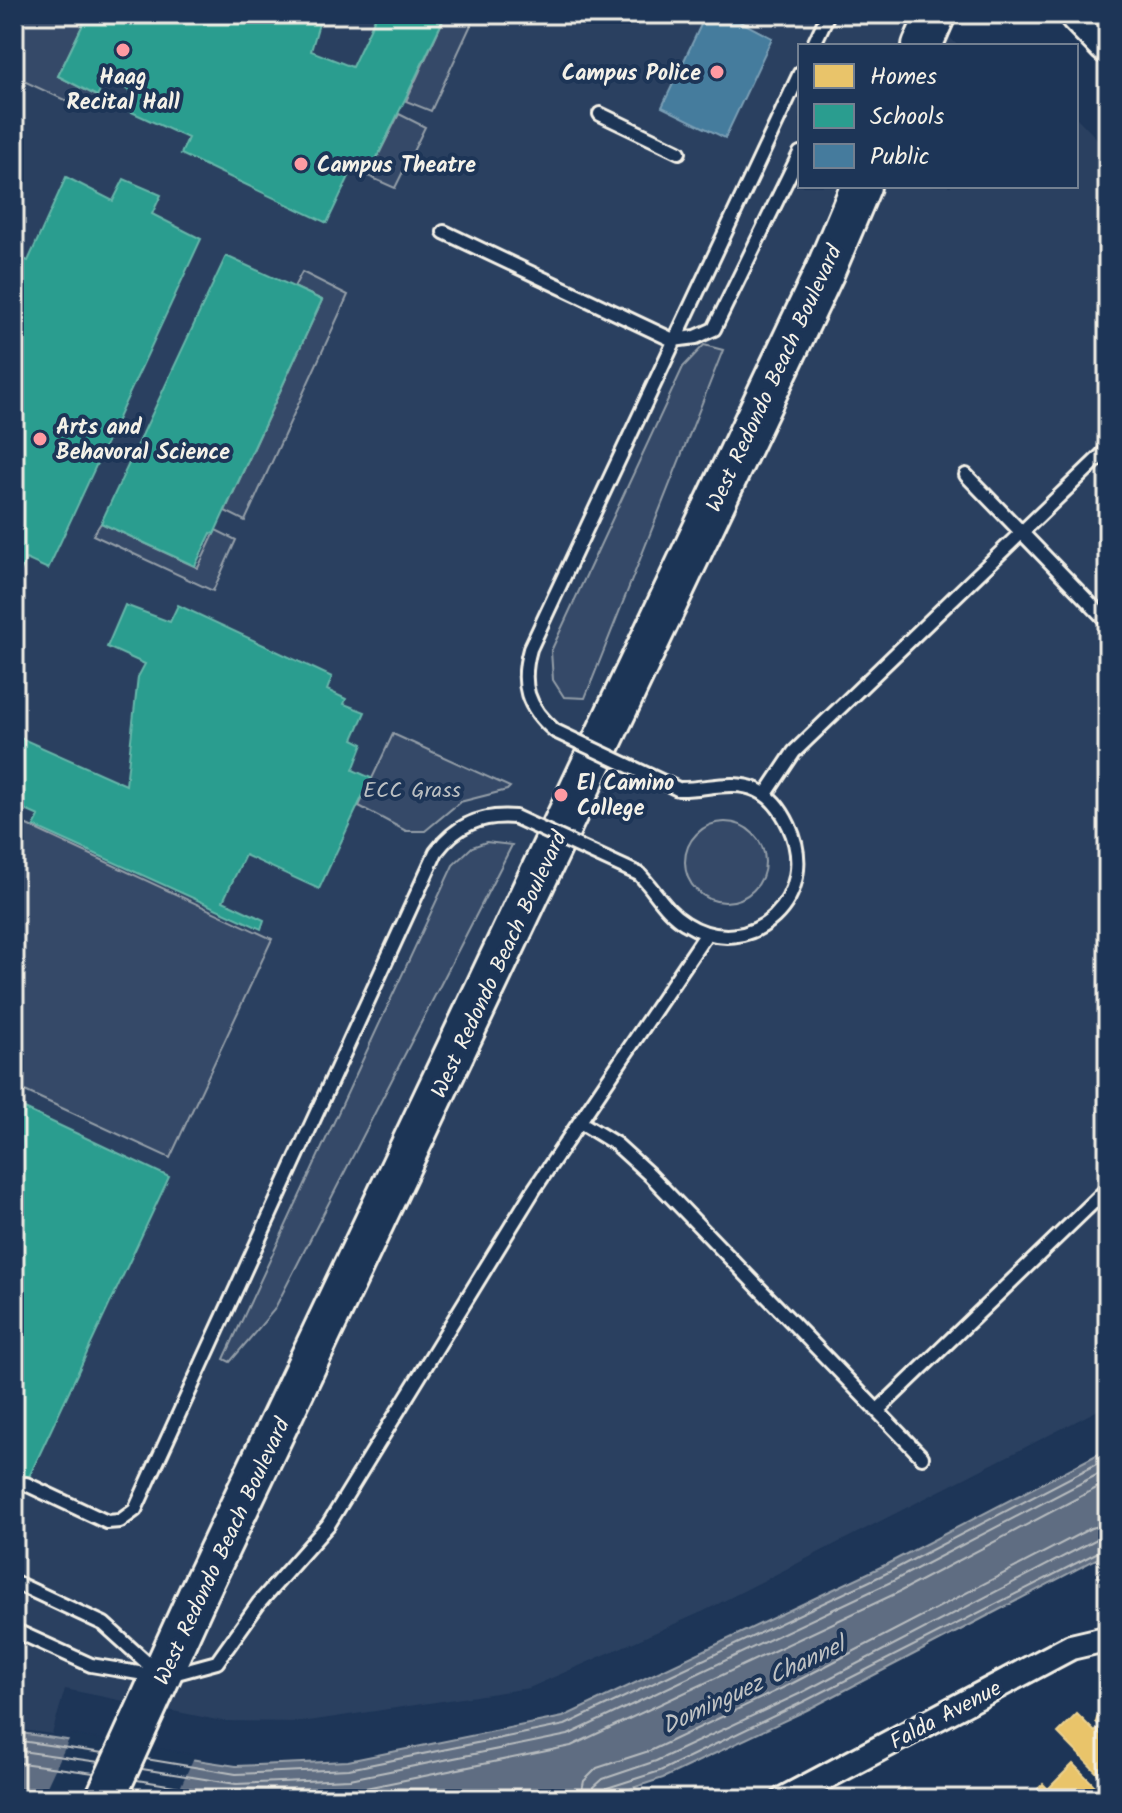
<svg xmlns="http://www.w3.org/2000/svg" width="1122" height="1813" font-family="Kalam,sans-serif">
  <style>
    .built { fill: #2a4060 }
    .green { fill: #354a67; stroke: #949ea8; stroke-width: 2 }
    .water { fill: #5e6d82; stroke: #9aa2ab; stroke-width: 2 }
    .pier { fill: #1d3557 }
    .homes { fill: #e9c46a; stroke: #ecd290; stroke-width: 2 }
    .schools { fill: #2a9d8f; stroke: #67b6aa; stroke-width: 2 }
    .public { fill: #457b9d; stroke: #7a9eb4; stroke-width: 2 }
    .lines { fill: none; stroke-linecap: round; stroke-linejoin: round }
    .shore { stroke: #b8bcbf; stroke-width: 2 }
    .service-casing { stroke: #f4f1e8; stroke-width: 18 }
    .minor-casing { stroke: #f4f1e8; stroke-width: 30 }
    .primary-casing { stroke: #f4f1e8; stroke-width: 44 }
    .service { stroke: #1d3557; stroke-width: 12 }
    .minor { stroke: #1d3557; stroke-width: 24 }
    .primary { stroke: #1d3557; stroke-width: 38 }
    .service-bridge-casing { stroke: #f4f1e8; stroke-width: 18; stroke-linecap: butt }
    .service-bridge { stroke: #1d3557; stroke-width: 12 }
    .poi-dot { fill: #ff9aa2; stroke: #1d3557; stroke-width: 3 }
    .labels { text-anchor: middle; stroke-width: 8; stroke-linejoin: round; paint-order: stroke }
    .poi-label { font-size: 22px; font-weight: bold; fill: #f4f1e8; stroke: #1d3557; text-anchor: start }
    .street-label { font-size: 22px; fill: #f4f1e8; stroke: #1d3557 }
    .park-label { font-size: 22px; fill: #bbbfc1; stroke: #1d3557 }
    .water-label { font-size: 24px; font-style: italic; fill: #c0c3c4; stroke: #1d3557 }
  </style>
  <rect width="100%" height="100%" fill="#1d3557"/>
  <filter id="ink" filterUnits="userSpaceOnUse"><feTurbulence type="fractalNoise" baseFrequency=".0125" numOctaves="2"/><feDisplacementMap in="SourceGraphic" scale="16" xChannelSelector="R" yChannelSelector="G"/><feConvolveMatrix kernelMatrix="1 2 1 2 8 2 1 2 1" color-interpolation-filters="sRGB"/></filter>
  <g filter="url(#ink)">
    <path class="built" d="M14,14H928L958,46H800V186H1076V117L1108,150V1405L704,1611L529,1688L302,1722L222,1721L65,1689L52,1734L14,1729Z"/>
    <path class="green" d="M14,14H88L58,76L97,96L88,111L24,81L14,85Z
      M446,14H476L431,111L406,101Z
      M399,114L425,127L395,188L368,176Z
      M302,272L348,295L245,521L225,511L322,300L294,287Z
      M704,345L723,350L585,698L564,697L553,680L551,651L683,367Z
      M101,523L198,568L216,530L236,540L213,591L93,535Z
      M393,734L510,787L507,790L460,802L425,831H406L359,806Z
      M14,819L272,939L170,1158L14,1086Z
      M685 862a40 40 0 1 1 80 0a40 40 0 1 1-80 0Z
      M486,842L512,845L274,1310L230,1362L224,1359L453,865L472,847Z"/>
    <path class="water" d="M1108,1449V1553L807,1710L663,1778L599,1799H14V1732L236,1766L348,1761L563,1717L885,1565Z"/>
    <path class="pier" d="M71,1735L195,1755L175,1799H41Z"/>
    <path class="homes" d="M1106,1707H1108V1784L1058,1733L1077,1714L1095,1732L1101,1726L1096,1722L1098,1715Z
      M1073,1764L1108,1799L1029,1798L1043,1784L1048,1789Z
      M904,1789L910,1796L916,1799H893Z"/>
    <path class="schools" d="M88,14H304L320,20L311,51L352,67L377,14H446L370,172L354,166L327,223L181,154L188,138L125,109L133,94L108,76L97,96L58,76Z
      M66,177L113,201L124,179L161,195L152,214L201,239L48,569L26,559L14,586V255L28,261Z
      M226,256L322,300L214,534L211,533L195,566L101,523Z
      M125,605L170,622L178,605L332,677L327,690L346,699L344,704L365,712L353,739L363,744L353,770L371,778L319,889L245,855L223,901L264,920L261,929L34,826L39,816L14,805V735L126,785L138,677L145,664L107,647Z
      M14,1104L169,1177L14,1509Z"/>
    <path class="public" d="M706,14H726L772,38L725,138L662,107Z"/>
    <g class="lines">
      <path class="shore" d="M14,1740L103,1753
        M14,1750L99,1762
        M146,1759L236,1774L349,1769L565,1725L889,1572L1108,1458
        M14,1762L94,1773
        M142,1769L236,1784L350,1779L568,1735L893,1581L1108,1469
        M137,1780L236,1796L351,1791L571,1746L899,1592L1108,1482
        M580,1799L584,1781L597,1768L652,1750L793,1683L1091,1528L1108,1524
        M592,1799L594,1787L603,1779L656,1761L799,1694L1097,1539L1108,1536
        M602,1799L607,1788L660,1771L803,1702L1108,1547"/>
      <g class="service-casing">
        <path id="service" d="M813,46L828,14
          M600,114L679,152
          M444,232L673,340L696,337L714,329L800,153
          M966,475L1108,622
          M555,731C527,707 520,685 530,649L800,73
          M766,794L794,752L1108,449
          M639,874C655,890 665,911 685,923C751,965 822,897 789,826C782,811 773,797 757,790C733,779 704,790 678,789
          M580,1122L616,1144L650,1175L922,1457
          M878,1410L1108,1188
          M26,1484L107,1522L120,1521L135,1510L436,852C456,825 481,814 515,817
          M14,1582L104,1624L157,1672
          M14,1630L91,1665L162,1677L217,1662L259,1603L328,1525L533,1191L707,933"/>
      </g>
      <g class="minor-casing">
        <path id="minor" d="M784,1799L1071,1647L1101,1640L1108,1645"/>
      </g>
      <g class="primary-casing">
        <path id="primary" d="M1079,14L1108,44
          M922,46L936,14
          M105,1799L199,1592L825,271L861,186"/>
      </g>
      <use href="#service" class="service"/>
      <use href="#minor" class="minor"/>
      <use href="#primary" class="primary"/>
      <g class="service-bridge-casing">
        <path id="service-bridge" d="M555,731L678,789
          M515,817L639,874"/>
      </g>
      <use href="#service-bridge" class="service-bridge"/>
    </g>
  </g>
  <g class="poi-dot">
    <circle cx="123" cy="50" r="8"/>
    <circle cx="717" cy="72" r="8"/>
    <circle cx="301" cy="164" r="8"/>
    <circle cx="40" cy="439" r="8"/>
    <circle cx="561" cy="795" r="8"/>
  </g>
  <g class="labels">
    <g class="poi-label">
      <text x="701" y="80" text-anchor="end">Campus Police</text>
      <text x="123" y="84" text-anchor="middle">Haag<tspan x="123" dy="25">Recital Hall</tspan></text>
      <text x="317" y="172">Campus Theatre</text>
      <text x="56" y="434">Arts and<tspan x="56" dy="25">Behavoral Science</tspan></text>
      <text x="577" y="790">El Camino<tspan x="577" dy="25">College</tspan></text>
    </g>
    <g class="street-label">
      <text transform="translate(773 378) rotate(-65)" y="8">West Redondo Beach Boulevard</text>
      <text transform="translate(498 964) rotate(-65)" y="8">West Redondo Beach Boulevard</text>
      <text transform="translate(221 1551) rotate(-65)" y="8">West Redondo Beach Boulevard</text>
      <text transform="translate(945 1714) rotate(-28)" y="8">Falda Avenue</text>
    </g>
    <g class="park-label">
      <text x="412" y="797">ECC Grass</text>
    </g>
    <g class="water-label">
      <text transform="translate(753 1685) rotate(-25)" y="8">Dominguez Channel</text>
    </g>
  </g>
  <rect width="1122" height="1813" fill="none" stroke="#1d3557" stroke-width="48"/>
  <rect x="24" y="24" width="1074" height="1765" fill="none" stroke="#f4f1e8" stroke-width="3" filter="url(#ink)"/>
  <rect x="798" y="44" width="280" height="144" fill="#1d3557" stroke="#738091" stroke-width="2"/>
  <rect x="814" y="64" width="40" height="24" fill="#e9c46a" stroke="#738091" stroke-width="2"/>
  <text x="870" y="84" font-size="24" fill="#f4f1e8">Homes</text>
  <rect x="814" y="104" width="40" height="24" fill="#2a9d8f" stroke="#738091" stroke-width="2"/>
  <text x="870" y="124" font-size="24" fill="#f4f1e8">Schools</text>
  <rect x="814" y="144" width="40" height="24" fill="#457b9d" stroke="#738091" stroke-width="2"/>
  <text x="870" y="164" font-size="24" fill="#f4f1e8">Public</text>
</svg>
